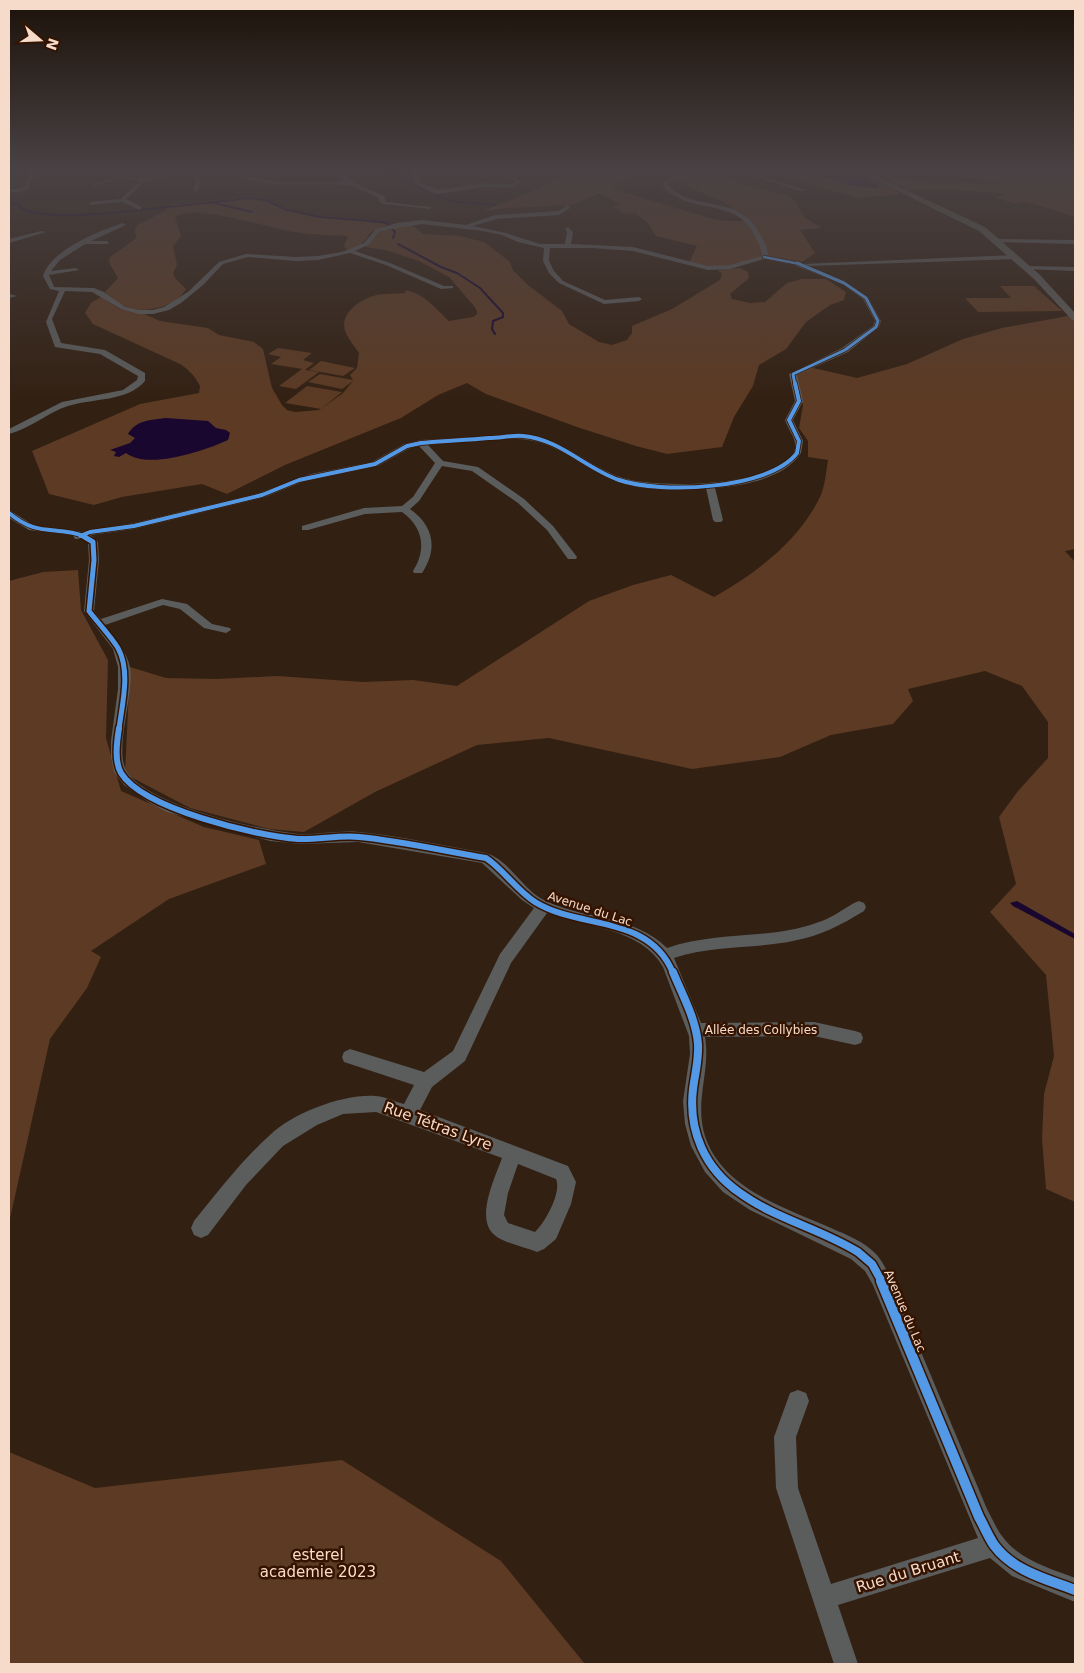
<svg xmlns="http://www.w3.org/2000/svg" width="1084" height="1673" font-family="'DejaVu Sans',sans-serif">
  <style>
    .green { fill: #5c3a23 }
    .water { fill: #190730 }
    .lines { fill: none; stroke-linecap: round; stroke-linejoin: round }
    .stream { stroke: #190730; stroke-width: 2 }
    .minor { fill: #5b5c5c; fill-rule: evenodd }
    .major { fill: #5d5c58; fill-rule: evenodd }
    .cycleway-far6-casing { stroke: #341400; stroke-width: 4 }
    .cycleway-far5-casing { stroke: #341400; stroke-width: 4.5 }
    .cycleway-far4-casing { stroke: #341400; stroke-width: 5.5 }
    .cycleway-far3-casing { stroke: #341400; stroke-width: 8 }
    .cycleway-far2-casing { stroke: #341400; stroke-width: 9 }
    .cycleway-far1-casing { stroke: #341400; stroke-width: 11 }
    .cycleway-casing { stroke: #341400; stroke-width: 13 }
    .cycleway-far6 { stroke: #5399e6; stroke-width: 2.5 }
    .cycleway-far5 { stroke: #5399e6; stroke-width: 3 }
    .cycleway-far4 { stroke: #5399e6; stroke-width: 4 }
    .cycleway-far3 { stroke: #5399e6; stroke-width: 5 }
    .cycleway-far2 { stroke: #5399e6; stroke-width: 6 }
    .cycleway-far1 { stroke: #5399e6; stroke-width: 8 }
    .cycleway { stroke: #5399e6; stroke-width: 10 }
    .labels { text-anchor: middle; stroke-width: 5; stroke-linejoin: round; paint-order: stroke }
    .street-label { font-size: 12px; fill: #f7dbca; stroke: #341400 }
    .near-street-label { font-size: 15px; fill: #f7dbca; stroke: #341400 }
    .near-park-label { font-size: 15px; fill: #fcdbc7; stroke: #341400 }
  </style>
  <rect width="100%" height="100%" fill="#322012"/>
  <path class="green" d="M590,169H651L613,185L611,188L712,219L727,221H751L743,213L734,210L721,201L689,187L688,183L671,179L678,173L695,175L715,169L710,171L746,186L786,195L796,202L804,217L822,228L800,230L815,253L802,262L774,258H759L731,265L714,267L689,263L697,246L656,236L648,223L635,213L625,214L612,206L621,205L600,193L573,205L509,208L482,211L531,192L559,178H575L596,172Z
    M761,169H815L838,177L873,180L901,194L857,198Z
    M916,169C934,169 954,167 972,169C993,172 1030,181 1050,172L1035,169H1075V217L1005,195L1026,202L1016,204L994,197L1005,195L1000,193L939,189L910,190L886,178L949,183C967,180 983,189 1001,183Z
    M235,198L260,199L287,210L319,217L388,224L371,232L360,246L347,250L344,246L348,236C330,235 312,235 294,232C272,229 190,202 175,217L181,236L173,246L177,265L173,273L175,278L186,289C175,308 144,314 125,307C118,304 111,297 105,292L118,278L109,262L110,257L134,240L136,237L135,230L137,225L165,211L170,205Z
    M411,224L423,234L460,236L484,242L509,261L513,270L528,285L562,311L569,324L599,342L612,345L627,340L632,333V326L672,309L720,280L722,274L718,270L740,268L748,272L749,278L730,294L732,299L750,303L765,302L787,283L802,279H826L846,292L844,300L830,305L806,322L786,349L759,365L753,386L734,417L722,447L667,454L636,446L577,427L486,394L467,383L438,395L401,418L285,465L227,494L202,484L122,497L94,505L49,494L32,451L140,404L199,393L200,386C195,376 189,370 180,364L93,324L85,313L91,303L101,297L120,309L142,313L160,321L208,328L219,335L254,342L263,349L272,388L282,405L287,410L295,412L319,410L321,409L285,403L307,386L342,392L321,409L343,393L353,381L342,389L308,382L320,374L353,380L350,375L357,368L359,353C355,347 349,340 346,333C338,315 358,301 373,296C382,293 395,294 405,293L406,290C425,294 436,309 449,321L473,317L477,314V311L474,306L449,277L419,261L386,250L365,247L382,229Z
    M1000,286H1034L1062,311L978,312L965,298H1011Z
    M1073,315L1075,317V549L1065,551L1075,562V1202L1046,1189L1042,1139L1044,1094L1054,1056L1046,975L990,912L1016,884L999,817L1018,791L1048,758V722L1022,686L985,671L908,689L913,701L893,724L831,735L780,757L692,769L549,738L477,745L375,792L304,832L269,829L190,808L125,774L130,667L166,678L216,679L277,676L363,682L413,680L457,686L589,601L633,585L671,575L714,597C756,573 798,542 820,497C825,487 826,471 828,460L808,457V441L799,428L803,405L792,376L809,367L857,378L907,364L963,339L1002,328Z
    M278,348L312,353L303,360L314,363L305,370L319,372L296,389L279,386L302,369L271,364L281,357L268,354Z
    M321,361L355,368L343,376L309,370Z
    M78,570L81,610L108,660L106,738L121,791L204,827L259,840L266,864L169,899L91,951L101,957L87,988L50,1039L9,1223V581L43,572Z
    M9,1452L95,1488L342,1460L501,1561L585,1664H9Z"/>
  <path class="water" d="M826,175L862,178L880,186L876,188L849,185L823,177Z
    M166,418L208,421L216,428L226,430L230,433L228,440C204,451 148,470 126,453L119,457L114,456L116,452L110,450L130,443L135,438L128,434C136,420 151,420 166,418Z
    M1017,901L1075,934V939L1013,906L1010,903Z"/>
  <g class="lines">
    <path class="stream" d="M386,169L404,181L426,190
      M435,196L451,201L496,205
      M9,202L21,206L20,208C52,222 115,212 150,209C183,205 216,202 249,198L265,200L287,210L319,217L383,222L388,224L395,232L393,238
      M210,202L252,212
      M398,244L441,267L457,273L480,288L503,313V317L493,321L492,329L495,334"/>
    <path class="minor" d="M101,169C118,169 128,179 146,178C161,178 173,168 191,170L200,179L199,190L196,192L193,190L196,179L190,172L180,171L143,183L126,199L142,207L140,210L122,202L89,205L91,202L121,199L140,181L123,178L93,186V184L119,177L111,171Z
      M238,169H242V173C274,187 313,182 346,182L331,169H336L353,182L384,196L386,202L432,207L429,209L383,204L379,201V198L350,185L277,184L249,180L238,175Z
      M410,169H414L418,174L419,182L439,190L483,183L510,184L516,182L514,180L501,177L503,175L518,178L521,183L511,188L483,187L439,194L431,192L415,184L414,174Z
      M680,169H685L668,185C695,214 739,192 760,234C764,241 768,249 768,256L803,264L1016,255L1019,257L1016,259L808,266L846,282L868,297L881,321L879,327L848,352L797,375L803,401L793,420L803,441L801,453C784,479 744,485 715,488L723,520L721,522H715L713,520L706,488C672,491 633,492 602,475C579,464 559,446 534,441C508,435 456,443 428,445L443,461L478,467L524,499L553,526L577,557L576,559H568L547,530L518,503L472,471L442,466L419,501L410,509C434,526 438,549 422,573H414L413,571C427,549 423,527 402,512L365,514L308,530H302V526L364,508L402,506L413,497L435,463L419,446L410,448L378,466L302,482L265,497L134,529L91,535L98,542L99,560L94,611L101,619L162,599L187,604L212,624L230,628L231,630L226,633L204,628L180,609L163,605L105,625C115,638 126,650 130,667C135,694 113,750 127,772C149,806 259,830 298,834C318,835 339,830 359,832C401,836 444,846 486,853C509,860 521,887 542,899C582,920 633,914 667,948C716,931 769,940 816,923C830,919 842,910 854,903L859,901L864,903L866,907L864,911C841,925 820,936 793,941C754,949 712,945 674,958L701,1023L814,1022L855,1031L861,1033L863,1038L861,1043L855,1045L814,1036L705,1037C711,1071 694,1101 705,1136C722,1189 786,1208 831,1228C847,1235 865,1242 877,1255C881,1260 884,1265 887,1271L987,1509C992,1518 996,1528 1002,1536C1019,1560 1049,1568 1075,1578V1602L1012,1576L990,1558L838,1605L858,1664H834L776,1488L774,1437L790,1393L798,1390L806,1393L809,1401L796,1437L798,1488L831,1584L978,1538L873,1285L865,1271L851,1259L750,1210L723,1192L705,1172L691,1146L685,1124L683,1101L690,1054L689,1036L663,967C641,928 585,927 547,913L511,963L465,1061L432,1087L420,1110L568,1166L576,1182L571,1204L556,1239L544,1249L537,1252C525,1247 508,1244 497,1237C473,1222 495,1178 502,1158L376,1112L343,1114L317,1125L283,1146L246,1185L208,1235L201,1238L194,1235L191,1228L194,1221C218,1192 241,1161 270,1135C293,1113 343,1094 375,1096C384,1096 395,1102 404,1104L414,1085L344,1062L342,1057L344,1052L350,1049L424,1072L453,1051L500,954L534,908L522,900L482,863L358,842L301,844L270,841L167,812L150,803L124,785L114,772L111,757V741L118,689V667L113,649L84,611L89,560L88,543L82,539H75L73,535L29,530L9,518V510L35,526L82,532L134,523L259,493L311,474L372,462L404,444L421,440C444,439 467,437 489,436C500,435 512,433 523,434C562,437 588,467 623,478C656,489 777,487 794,452C799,441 788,430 785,420L795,401L789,374L842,348L873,326L875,321L863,299L842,284L794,265L764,259L730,269L708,270L633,251L592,248H550L549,261L554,271L563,281L605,300L639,297L642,299L639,301L604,304L559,283L549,273L543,261L544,248L518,242L502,235L483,231L422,224L380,231L368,245L355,251L390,263L444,286H453V288L441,289L386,265L350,253L318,260L296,261L248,257L223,264L203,285L181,303L169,310L153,314H139L121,309L92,292L65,291L52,319L61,343L105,350L145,373V381C127,402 93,398 68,406C48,412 30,429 9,434V429L62,402L123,390L137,380L138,376L100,354L55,347L46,322L59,291L50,289L43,276C51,250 98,231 123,223L126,225L91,241H107L109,244H85L60,260L51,271L76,268L79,270L49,275L54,287L94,288L104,292L125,307L139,310H153L164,307L188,292L219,262L246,254L296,257L318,256L342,252L364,243L376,229L397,223L422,220L466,225L495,215L558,211L568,205L570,208L559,215L496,219L473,226L506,233L540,244H565L567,232L565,229L568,227L573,232L571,244L633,247L708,266L730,265L762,256C762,250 759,244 756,238C736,194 690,218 662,185L664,182ZM518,1164L556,1179C562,1192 545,1223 535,1232L508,1223L504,1215L508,1193Z
      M730,169H737L805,190L800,191Z
      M30,172H34L35,175L30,181L29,189L17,193L9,191V189H17L25,187Z
      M41,231L46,232L9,243V239Z
      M997,239L1075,240V244L995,242Z
      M1028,266L1075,267V271L1026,269Z
      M9,294L17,296L9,298Z"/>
    <path class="major" d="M853,169H861L985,227L1040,275L1075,313V321L1072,320L1034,279L979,231Z"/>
    <g class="cycleway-far6-casing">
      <path id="cycleway-far6" d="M764,257L800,264"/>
    </g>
    <g class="cycleway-far5-casing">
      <path id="cycleway-far5" d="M795,385L793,374L845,350L876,327L878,321L866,298L844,283L797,263"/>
    </g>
    <g class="cycleway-far4-casing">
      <path id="cycleway-far4" d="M9,513C40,539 56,524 86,537
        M80,536L90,532L134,526L262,495L299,480L375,464L407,446L421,443C444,441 467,440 489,438C500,438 512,435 523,436C560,439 586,469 619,480C660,494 769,490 797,453L799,441L789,420L799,401L795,383"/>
    </g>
    <g class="cycleway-far3-casing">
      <path id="cycleway-far3" d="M83,536L93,542L94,560L89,611C98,623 110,635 118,648C131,672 122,704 119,729"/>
    </g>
    <g class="cycleway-far2-casing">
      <path id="cycleway-far2" d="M119,728C117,741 114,761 121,773C143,809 257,836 298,839C318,840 339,835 359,837C401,841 444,851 486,858C504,870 516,890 535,902C580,930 649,914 673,973"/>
    </g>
    <g class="cycleway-far1-casing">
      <path id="cycleway-far1" d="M673,972C682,994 696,1019 698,1044C699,1059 695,1074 693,1089C688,1131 705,1169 740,1193C776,1219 821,1229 858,1252L872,1264L882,1282"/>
    </g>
    <g class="cycleway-casing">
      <path id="cycleway" d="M881,1281L979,1517C984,1526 988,1536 994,1545C1013,1571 1046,1579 1075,1590"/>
    </g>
    <use href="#cycleway-far6" class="cycleway-far6"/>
    <use href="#cycleway-far5" class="cycleway-far5"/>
    <use href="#cycleway-far4" class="cycleway-far4"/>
    <use href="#cycleway-far3" class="cycleway-far3"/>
    <use href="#cycleway-far2" class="cycleway-far2"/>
    <use href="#cycleway-far1" class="cycleway-far1"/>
    <use href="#cycleway" class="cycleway"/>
  </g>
  <linearGradient id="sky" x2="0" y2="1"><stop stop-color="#1c120a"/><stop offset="0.42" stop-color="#494244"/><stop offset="1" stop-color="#494244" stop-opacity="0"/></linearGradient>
  <rect width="1084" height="403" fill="url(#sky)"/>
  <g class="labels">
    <g class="street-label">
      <text transform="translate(590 909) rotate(18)" y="4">Avenue du Lac</text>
      <text x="761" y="1034">Allée des Collybies</text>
      <text transform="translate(905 1311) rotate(67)" y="4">Avenue du Lac</text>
    </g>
    <g class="near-street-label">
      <text transform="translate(438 1126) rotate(20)" y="5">Rue Tétras Lyre</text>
      <text transform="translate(908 1572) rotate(-17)" y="5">Rue du Bruant</text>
    </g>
    <g class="near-park-label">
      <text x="318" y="1560">esterel<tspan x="318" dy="17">academie 2023</tspan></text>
    </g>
  </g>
  <rect width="1084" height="1673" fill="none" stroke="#f7dbca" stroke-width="20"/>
  <g transform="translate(40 40) rotate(109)" stroke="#341400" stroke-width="4" paint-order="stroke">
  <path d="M0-4L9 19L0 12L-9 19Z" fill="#f7dbca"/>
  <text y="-8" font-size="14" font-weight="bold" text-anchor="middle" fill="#f7dbca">N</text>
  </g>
</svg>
